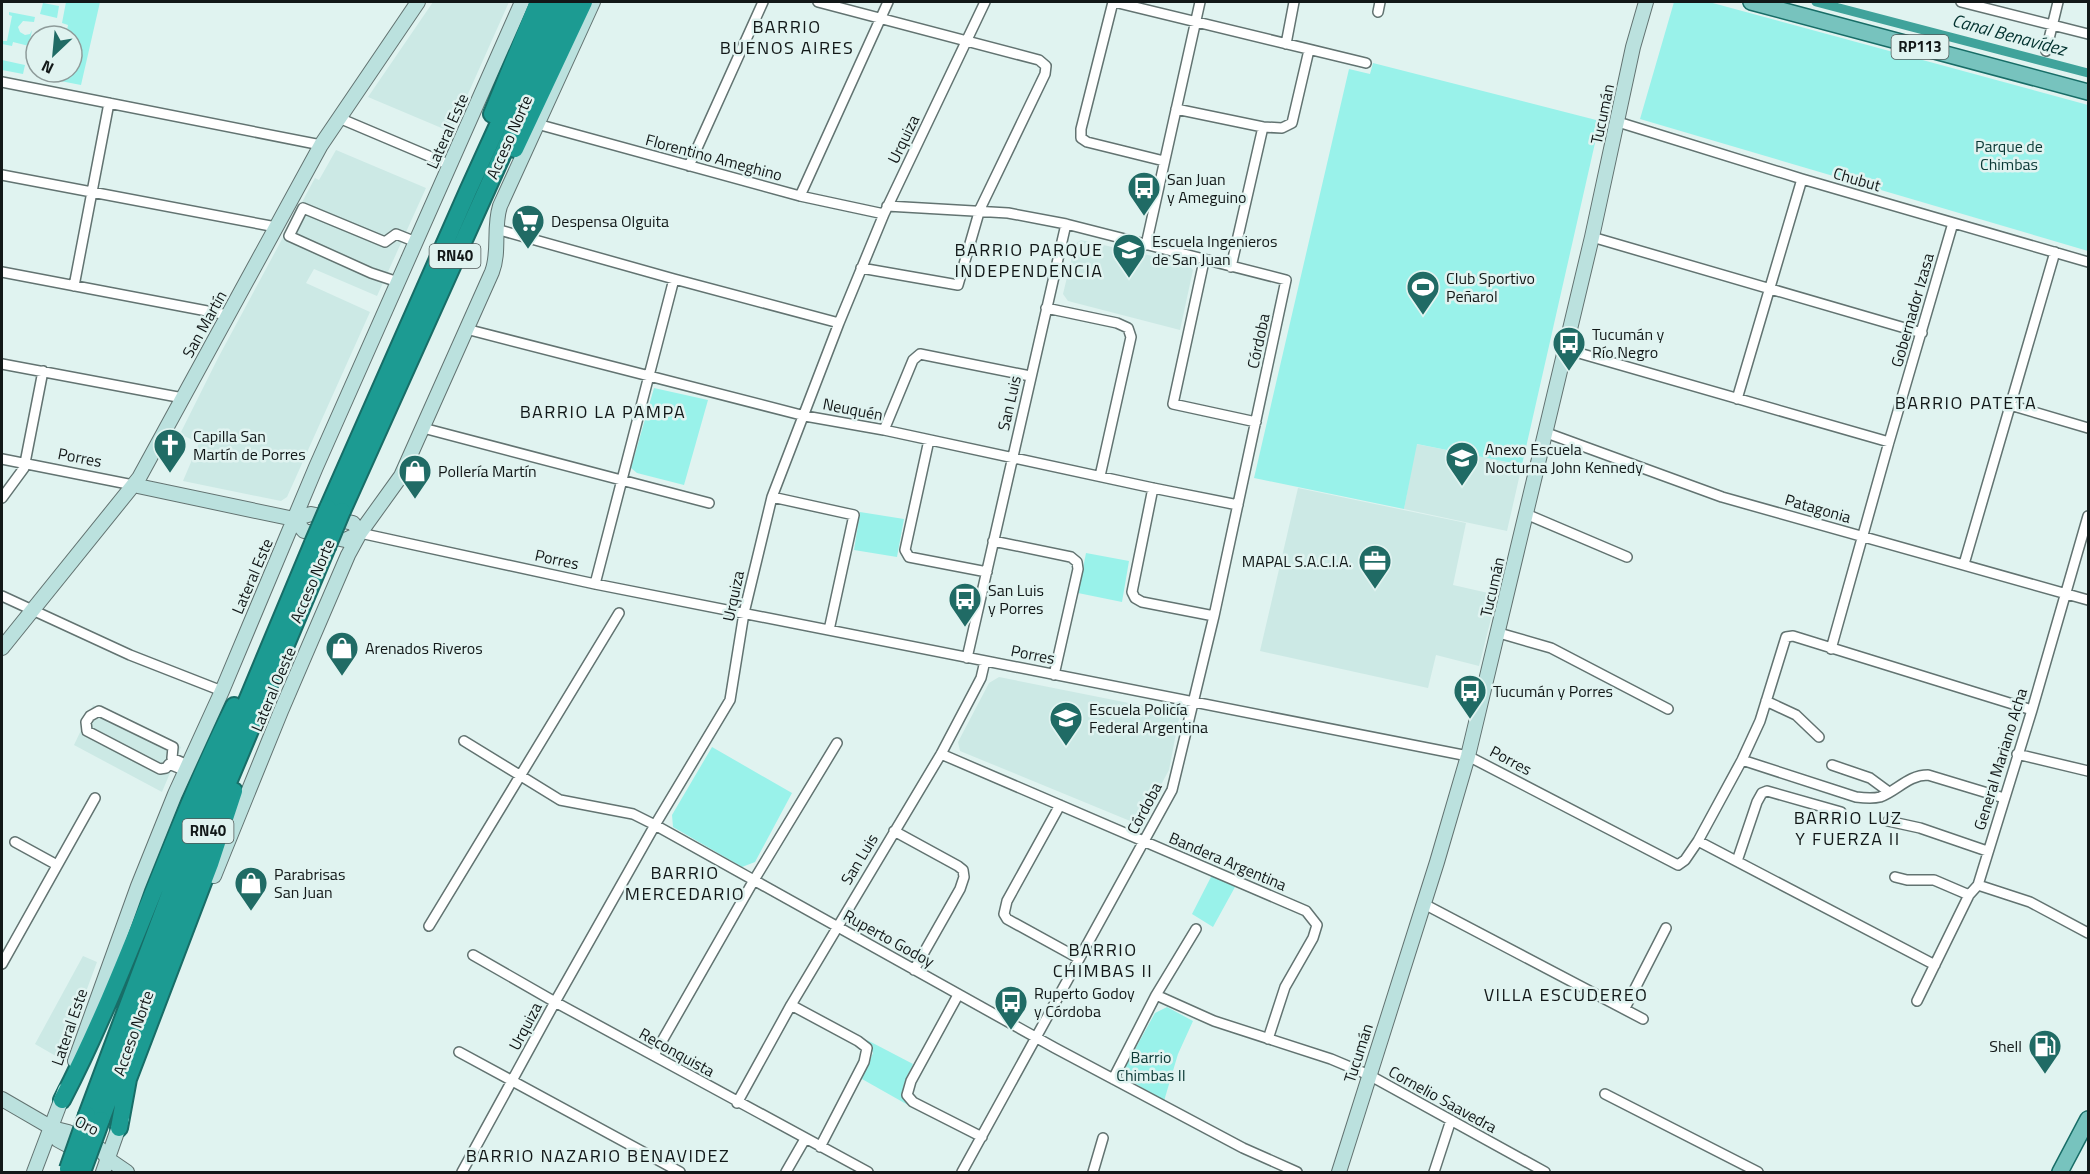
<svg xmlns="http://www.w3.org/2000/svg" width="2090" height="1174" font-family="'Titillium Web',sans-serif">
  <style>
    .built { fill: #cce9e5 }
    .green { fill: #99f2ea }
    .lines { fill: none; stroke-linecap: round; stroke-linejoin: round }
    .canal { stroke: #40a39b; stroke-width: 9 }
    .street-casing { stroke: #627371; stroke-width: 12 }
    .secondary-casing { stroke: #627371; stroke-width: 16 }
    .primary-casing { stroke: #186d67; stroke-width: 18 }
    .highway-casing { stroke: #186d67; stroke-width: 20 }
    .street { stroke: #fff; stroke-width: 9 }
    .secondary { stroke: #bbe1de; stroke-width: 14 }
    .primary { stroke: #77c3be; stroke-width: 15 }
    .highway { stroke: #1c9b92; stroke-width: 16 }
    .highway-bridge-casing { stroke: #186d67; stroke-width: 20; stroke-linecap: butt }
    .highway-bridge { stroke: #1c9b92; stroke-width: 16 }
    .labels { text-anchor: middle; stroke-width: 5; stroke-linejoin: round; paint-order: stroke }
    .shield { fill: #e0f3f0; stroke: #505a59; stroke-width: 1.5 }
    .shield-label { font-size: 15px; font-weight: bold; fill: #121818 }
    .street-label { font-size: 16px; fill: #121818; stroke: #e0f3f0 }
    .park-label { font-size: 16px; fill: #0a3835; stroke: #e0f3f0 }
    .poi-label { font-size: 16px; fill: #121818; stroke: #e0f3f0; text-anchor: start }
    .neighbourhood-label { font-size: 18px; letter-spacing: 1.5px; fill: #121818; stroke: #e0f3f0 }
    .water-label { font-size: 18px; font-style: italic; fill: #01312e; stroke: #e0f3f0 }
  </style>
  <rect width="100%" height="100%" fill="#e0f3f0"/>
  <path class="built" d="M433,2H509L451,132L368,97Z
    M336,150L426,188L377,296L314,269L306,283L370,312L287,497L281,501L183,481L199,443L180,434L218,358L315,178L319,180Z
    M1081,240L1188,264L1193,270L1180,330L1068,301L1063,294L1075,244Z
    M1416,444L1522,465L1507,531L1404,509Z
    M1298,488L1466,523L1453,585L1497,595L1479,666L1436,655L1428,688L1260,651Z
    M999,677L1174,712L1179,718L1169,770L1142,820L1135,823L960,751L958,742L989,683Z
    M93,705L181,747L162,792L74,745Z
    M83,956L97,962L61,1059L35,1044Z"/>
  <path class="green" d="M66,2H100L81,85L50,79L51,72H72V36H66L68,25L62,23Z
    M1674,2H1709L2088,105V251L1640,119Z
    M43,3L59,6L57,18L40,14Z
    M9,12L35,17L34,22L23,21L18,27L20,32L25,35L30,34L32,30L29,46L13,42L12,46L2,44L3,41H7L12,16L9,15Z
    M2,60L25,65L23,74L2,70Z
    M1373,63L1600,121L1522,465L1417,444L1404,509L1254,478L1349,69L1370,74Z
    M654,388L708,400L684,485L637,473L631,468Z
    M860,512L904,519L897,557L854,550Z
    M1086,553L1129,561L1122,602L1078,593Z
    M712,747L792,793L755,862L742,867L673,827L672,815Z
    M1212,875L1235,887L1213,927L1192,914Z
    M1167,1007L1193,1021L1178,1054L1164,1101L1128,1079L1124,1069L1155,1013Z
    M867,1040L913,1064C906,1080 898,1087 909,1103L908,1105L862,1079L873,1053Z"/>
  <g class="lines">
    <path class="canal" d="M1816,2L2088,73"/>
    <g class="street-casing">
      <path id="street" d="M818,2L1039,60L1046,66L1045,74L980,209L958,285L861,268
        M1113,2L1081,129V138L1087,142L1164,161
        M1114,2L1366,63
        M1961,2L2088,34
        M1378,12L1380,2
        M1286,44L1294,2
        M2046,51L2058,2
        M2,82L321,145
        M1176,109L1263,127L1282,128L1292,123L1309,50
        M339,118L450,165
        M1618,122L1802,179L2088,262
        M537,124L800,196L884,214
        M689,166L763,2
        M2,175L276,227
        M800,196L888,2
        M887,206L1008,213L1066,224L1286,280L1214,616L1172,790L962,1172
        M496,229L674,279L839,323
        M1592,237L1922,333
        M1146,245L1200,2
        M1204,261L1173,404L1256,422
        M1231,267L1263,127
        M2,272L228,315
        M398,282L371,273L289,236L303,208L385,242L396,234L416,242
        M74,286L109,103
        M1046,308L1117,323L1128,328L1131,337L1100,476
        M466,329L805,416L884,430L1153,488L1238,505
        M1565,349L1889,442
        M2,364L183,398
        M1737,399L1802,179
        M2010,405L2088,428
        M423,428L709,503
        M884,430L913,360L920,354L1030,376
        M1544,432L1722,497L2088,600
        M929,440L905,550L909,557L987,572
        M2,459L133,485
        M1153,488L1132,592L1135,598L1142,602L1214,616
        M772,497L854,515L829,630
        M2,498L24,468L43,371
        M1526,514L1627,557
        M360,533L595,584L1468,756L1678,865L1685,860L1698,841L1742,760L1760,721L1786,637L1793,636L2032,710
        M993,541L1071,557L1077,562L1078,569L1054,675
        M1964,564L2055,252
        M595,584L674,279
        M2,596L130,655L222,691
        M1499,633L1551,648L1668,709
        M1831,649L1889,442L1953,223
        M967,658L1066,224
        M1766,701L1796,715L1819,737
        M464,741L560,800L633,814L655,825L1055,1048L1243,1148L1297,1172
        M941,754L1306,911L1317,925L1313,938L1285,987L1268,1039
        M2017,754L2088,771
        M1742,760L1856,797C1864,798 1872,799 1880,797C1897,791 1908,775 1928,775L2004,798
        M1832,765L1870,778L1889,792
        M186,771L169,764L166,768L160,769L87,731L86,722L90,716L99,711L173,747L172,758L188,765
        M1060,805L1007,901L1004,914L1007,919L1078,958
        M1888,821L1920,828L1987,851
        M894,831L958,866L963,870L964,877L960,889L914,970
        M1698,841L1935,965
        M15,842L57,865
        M1737,861L1757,802L1762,793L1767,791L1841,812
        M1895,877L1907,880H1934L1969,895
        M1978,885L2030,902L2088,933
        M1424,904L1643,1019
        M429,926L619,613
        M473,955L555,1002L868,1172
        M2,964L95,798
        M958,995L911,1081L907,1095L913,1102L982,1137
        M1156,995L1214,1021L1331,1059L1369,1075L1545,1172
        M1917,1001L1969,895L1978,885L2032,710L2088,516
        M791,1005L858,1041L867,1048L864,1062L820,1147
        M1625,1008L1666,928
        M459,1052L680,1172
        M654,1055L754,880L837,743
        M1113,1079L1156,995L1196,929
        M1605,1094L1758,1172
        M737,1103L791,1005L941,754L981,678L985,661
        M462,1172L555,1002L655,825L730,700L744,613L772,497L839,323L884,214L985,2
        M786,1172L805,1139
        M1093,1172L1103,1138
        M1434,1172L1451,1120"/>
    </g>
    <g class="secondary-casing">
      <path id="secondary" d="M133,485L294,519L311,514L353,523L360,533
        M294,519L304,531L345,540L360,533
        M2,648L139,478L321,145L418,2
        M214,876L281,711L348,555L360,533L401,476L492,272C500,252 493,228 500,206L593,2
        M75,1061L138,886L175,794L222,691L316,467L522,2
        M2,1099L52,1128L68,1132L100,1149L108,1159L127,1172
        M52,1128L58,1140L84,1154
        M34,1172L65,1090
        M103,1172L122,1118
        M1339,1172L1437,862L1468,756L1592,237L1633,47L1646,2"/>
    </g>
    <g class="primary-casing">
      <path id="primary" d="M1751,2L2088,92
        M2060,1172L2088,1119"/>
    </g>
    <g class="highway-casing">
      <path id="highway" d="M492,114L538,2
        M515,149L584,2
        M328,508L468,191L554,2
        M342,511L571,2
        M62,1100C128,973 170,834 234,706
        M87,1115L199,816L313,543
        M101,1120L211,823L327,547
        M119,1128L128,1079L210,864L234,791"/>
    </g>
    <use href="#street" class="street"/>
    <use href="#secondary" class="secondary"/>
    <use href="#primary" class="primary"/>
    <use href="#highway" class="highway"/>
    <g class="highway-bridge-casing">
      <path id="highway-bridge" d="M313,543L328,508
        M327,547L342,511
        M68,1169L87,1115
        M82,1172L101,1120"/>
    </g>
    <use href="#highway-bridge" class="highway-bridge"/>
  </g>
  <defs>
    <g id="bus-pin" transform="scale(1.725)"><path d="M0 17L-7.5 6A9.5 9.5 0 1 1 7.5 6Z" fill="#206b65" stroke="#e0f3f0"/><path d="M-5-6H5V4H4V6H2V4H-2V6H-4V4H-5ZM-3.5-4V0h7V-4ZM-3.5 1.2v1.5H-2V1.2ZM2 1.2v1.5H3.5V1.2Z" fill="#fff"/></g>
    <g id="supermarket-pin" transform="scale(1.725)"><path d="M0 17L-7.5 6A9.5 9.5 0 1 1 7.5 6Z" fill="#206b65" stroke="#e0f3f0"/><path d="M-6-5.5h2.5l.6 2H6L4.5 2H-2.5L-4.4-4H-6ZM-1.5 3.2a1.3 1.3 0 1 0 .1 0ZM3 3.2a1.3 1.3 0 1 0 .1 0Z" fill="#fff"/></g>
    <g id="school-pin" transform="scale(1.725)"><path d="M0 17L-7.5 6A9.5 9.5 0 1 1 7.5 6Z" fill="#206b65" stroke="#e0f3f0"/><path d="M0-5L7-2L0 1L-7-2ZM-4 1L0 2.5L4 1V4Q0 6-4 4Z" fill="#fff"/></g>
    <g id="stadium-pin" transform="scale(1.725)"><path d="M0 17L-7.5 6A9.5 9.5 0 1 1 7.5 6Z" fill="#206b65" stroke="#e0f3f0"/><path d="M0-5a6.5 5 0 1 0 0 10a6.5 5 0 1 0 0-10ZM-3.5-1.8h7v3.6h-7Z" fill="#fff"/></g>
    <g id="church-pin" transform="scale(1.725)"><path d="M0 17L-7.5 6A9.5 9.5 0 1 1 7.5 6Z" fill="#206b65" stroke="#e0f3f0"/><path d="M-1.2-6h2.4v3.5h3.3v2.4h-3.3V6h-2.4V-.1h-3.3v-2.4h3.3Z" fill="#fff"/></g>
    <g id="shop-pin" transform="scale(1.725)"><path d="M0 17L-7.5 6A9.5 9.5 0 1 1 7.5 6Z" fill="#206b65" stroke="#e0f3f0"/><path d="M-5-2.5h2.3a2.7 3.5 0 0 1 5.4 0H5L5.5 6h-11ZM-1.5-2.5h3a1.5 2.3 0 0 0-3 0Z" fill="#fff"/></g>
    <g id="office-pin" transform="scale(1.725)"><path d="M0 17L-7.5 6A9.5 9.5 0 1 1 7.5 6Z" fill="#206b65" stroke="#e0f3f0"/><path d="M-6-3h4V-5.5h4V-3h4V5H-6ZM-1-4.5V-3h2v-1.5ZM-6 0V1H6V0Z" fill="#fff"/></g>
    <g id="fuel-pin" transform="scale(1.725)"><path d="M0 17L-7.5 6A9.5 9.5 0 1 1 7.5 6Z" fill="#206b65" stroke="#e0f3f0"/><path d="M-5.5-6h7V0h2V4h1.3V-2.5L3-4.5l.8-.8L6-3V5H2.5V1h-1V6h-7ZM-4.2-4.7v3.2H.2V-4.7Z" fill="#fff"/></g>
  </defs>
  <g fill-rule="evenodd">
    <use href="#bus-pin" x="1144" y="188"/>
    <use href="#supermarket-pin" x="528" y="221"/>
    <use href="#school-pin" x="1129" y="250"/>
    <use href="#stadium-pin" x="1423" y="287"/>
    <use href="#bus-pin" x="1569" y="343"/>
    <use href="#church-pin" x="170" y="445"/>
    <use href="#school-pin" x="1462" y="458"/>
    <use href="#shop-pin" x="415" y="471"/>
    <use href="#office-pin" x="1375" y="561"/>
    <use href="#bus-pin" x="965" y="599"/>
    <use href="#shop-pin" x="342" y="648"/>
    <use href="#bus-pin" x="1470" y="691"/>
    <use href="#school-pin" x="1066" y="718"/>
    <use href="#shop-pin" x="251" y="883"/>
    <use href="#bus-pin" x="1011" y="1002"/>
    <use href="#fuel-pin" x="2045" y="1046"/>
  </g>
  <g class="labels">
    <g class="shield">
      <rect x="1891.5" y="35" width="57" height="24" rx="4.5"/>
      <rect x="429.5" y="244" width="51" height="24" rx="4.5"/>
      <rect x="182.5" y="819" width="51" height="24" rx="4.5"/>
    </g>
    <g class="shield-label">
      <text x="1920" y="52">RP113</text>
      <text x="455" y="261">RN40</text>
      <text x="208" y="836">RN40</text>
    </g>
    <g class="street-label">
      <text transform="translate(1602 114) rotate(-78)" y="6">Tucumán</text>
      <text transform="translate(447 131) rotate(-66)" y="6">Lateral Este</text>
      <text transform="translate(509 137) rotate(-66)" y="6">Acceso Norte</text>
      <text transform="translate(903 139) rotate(-64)" y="6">Urquiza</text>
      <text transform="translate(714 157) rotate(15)" y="6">Florentino Ameghino</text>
      <text transform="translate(1857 179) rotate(16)" y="6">Chubut</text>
      <text transform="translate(1912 310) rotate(-74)" y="6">Gobernador Izasa</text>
      <text transform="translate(204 324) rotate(-61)" y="6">San Martín</text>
      <text transform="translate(1258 341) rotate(-78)" y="6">Córdoba</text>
      <text transform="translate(1009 403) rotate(-77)" y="6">San Luis</text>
      <text transform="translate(853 409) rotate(11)" y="6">Neuquén</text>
      <text transform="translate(80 457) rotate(11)" y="6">Porres</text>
      <text transform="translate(1818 508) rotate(16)" y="6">Patagonia</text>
      <text transform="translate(557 559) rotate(12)" y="6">Porres</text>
      <text transform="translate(252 576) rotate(-67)" y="6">Lateral Este</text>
      <text transform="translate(312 581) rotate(-67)" y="6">Acceso Norte</text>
      <text transform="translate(1492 587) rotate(-77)" y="6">Tucumán</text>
      <text transform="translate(733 596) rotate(-78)" y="6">Urquiza</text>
      <text transform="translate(1033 654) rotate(11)" y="6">Porres</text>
      <text transform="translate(273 689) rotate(-67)" y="6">Lateral Oeste</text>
      <text transform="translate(2000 759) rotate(-73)" y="6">General Mariano Acha</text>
      <text transform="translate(1511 760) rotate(28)" y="6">Porres</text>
      <text transform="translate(1144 808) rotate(-62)" y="6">Córdoba</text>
      <text transform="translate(859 859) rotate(-59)" y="6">San Luis</text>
      <text transform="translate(1228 861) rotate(23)" y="6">Bandera Argentina</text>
      <text transform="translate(889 938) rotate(29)" y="6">Ruperto Godoy</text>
      <text transform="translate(525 1026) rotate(-62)" y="6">Urquiza</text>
      <text transform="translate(69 1027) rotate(-71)" y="6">Lateral Este</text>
      <text transform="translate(133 1033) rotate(-70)" y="6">Acceso Norte</text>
      <text transform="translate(677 1052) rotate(29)" y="6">Reconquista</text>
      <text transform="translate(1358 1053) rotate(-72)" y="6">Tucumán</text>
      <text transform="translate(1443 1099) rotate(29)" y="6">Cornelio Saavedra</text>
      <text transform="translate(87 1125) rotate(26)" y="6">Oro</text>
    </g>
    <g class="park-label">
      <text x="2009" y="152">Parque de<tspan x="2009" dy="18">Chimbas</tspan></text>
      <text x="1151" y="1063">Barrio<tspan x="1151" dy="18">Chimbas II</tspan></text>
    </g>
    <g class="poi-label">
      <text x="1167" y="185">San Juan<tspan x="1167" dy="18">y Ameguino</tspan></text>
      <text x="551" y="227">Despensa Olguita</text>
      <text x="1152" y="247">Escuela Ingenieros<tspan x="1152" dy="18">de San Juan</tspan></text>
      <text x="1446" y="284">Club Sportivo<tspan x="1446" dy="18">Peñarol</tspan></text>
      <text x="1592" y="340">Tucumán y<tspan x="1592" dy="18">Río Negro</tspan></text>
      <text x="193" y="442">Capilla San<tspan x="193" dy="18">Martín de Porres</tspan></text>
      <text x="1485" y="455">Anexo Escuela<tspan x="1485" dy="18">Nocturna John Kennedy</tspan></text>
      <text x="438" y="477">Pollería Martín</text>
      <text x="1352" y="567" text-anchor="end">MAPAL S.A.C.I.A.</text>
      <text x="988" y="596">San Luis<tspan x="988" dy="18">y Porres</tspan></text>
      <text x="365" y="654">Arenados Riveros</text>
      <text x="1493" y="697">Tucumán y Porres</text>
      <text x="1089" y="715">Escuela Policía<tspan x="1089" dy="18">Federal Argentina</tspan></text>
      <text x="274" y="880">Parabrisas<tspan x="274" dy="18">San Juan</tspan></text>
      <text x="1034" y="999">Ruperto Godoy<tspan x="1034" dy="18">y Córdoba</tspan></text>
      <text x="2022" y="1052" text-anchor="end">Shell</text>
    </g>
    <g class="neighbourhood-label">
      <text x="787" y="33">BARRIO<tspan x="787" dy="21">BUENOS AIRES</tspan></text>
      <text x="1029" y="256">BARRIO PARQUE<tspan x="1029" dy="21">INDEPENDENCIA</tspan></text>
      <text x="1966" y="409">BARRIO PATETA</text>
      <text x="603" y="418">BARRIO LA PAMPA</text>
      <text x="1848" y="824">BARRIO LUZ<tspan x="1848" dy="21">Y FUERZA II</tspan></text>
      <text x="685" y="879">BARRIO<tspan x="685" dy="21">MERCEDARIO</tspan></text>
      <text x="1103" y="956">BARRIO<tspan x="1103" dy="21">CHIMBAS II</tspan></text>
      <text x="1566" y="1001">VILLA ESCUDEREO</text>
      <text x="598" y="1162">BARRIO NAZARIO BENAVIDEZ</text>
    </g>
    <g class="water-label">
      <text transform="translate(2009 35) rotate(15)" y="6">Canal Benavídez</text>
    </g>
  </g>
  <rect width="2090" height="1174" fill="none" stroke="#121818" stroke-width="6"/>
  <g transform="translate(54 54) rotate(206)"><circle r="28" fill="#e0f3f0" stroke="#8e9b9a" stroke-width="1.5"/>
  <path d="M0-4.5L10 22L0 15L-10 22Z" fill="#206b65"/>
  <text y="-9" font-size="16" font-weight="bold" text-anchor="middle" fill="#121818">N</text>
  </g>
</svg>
